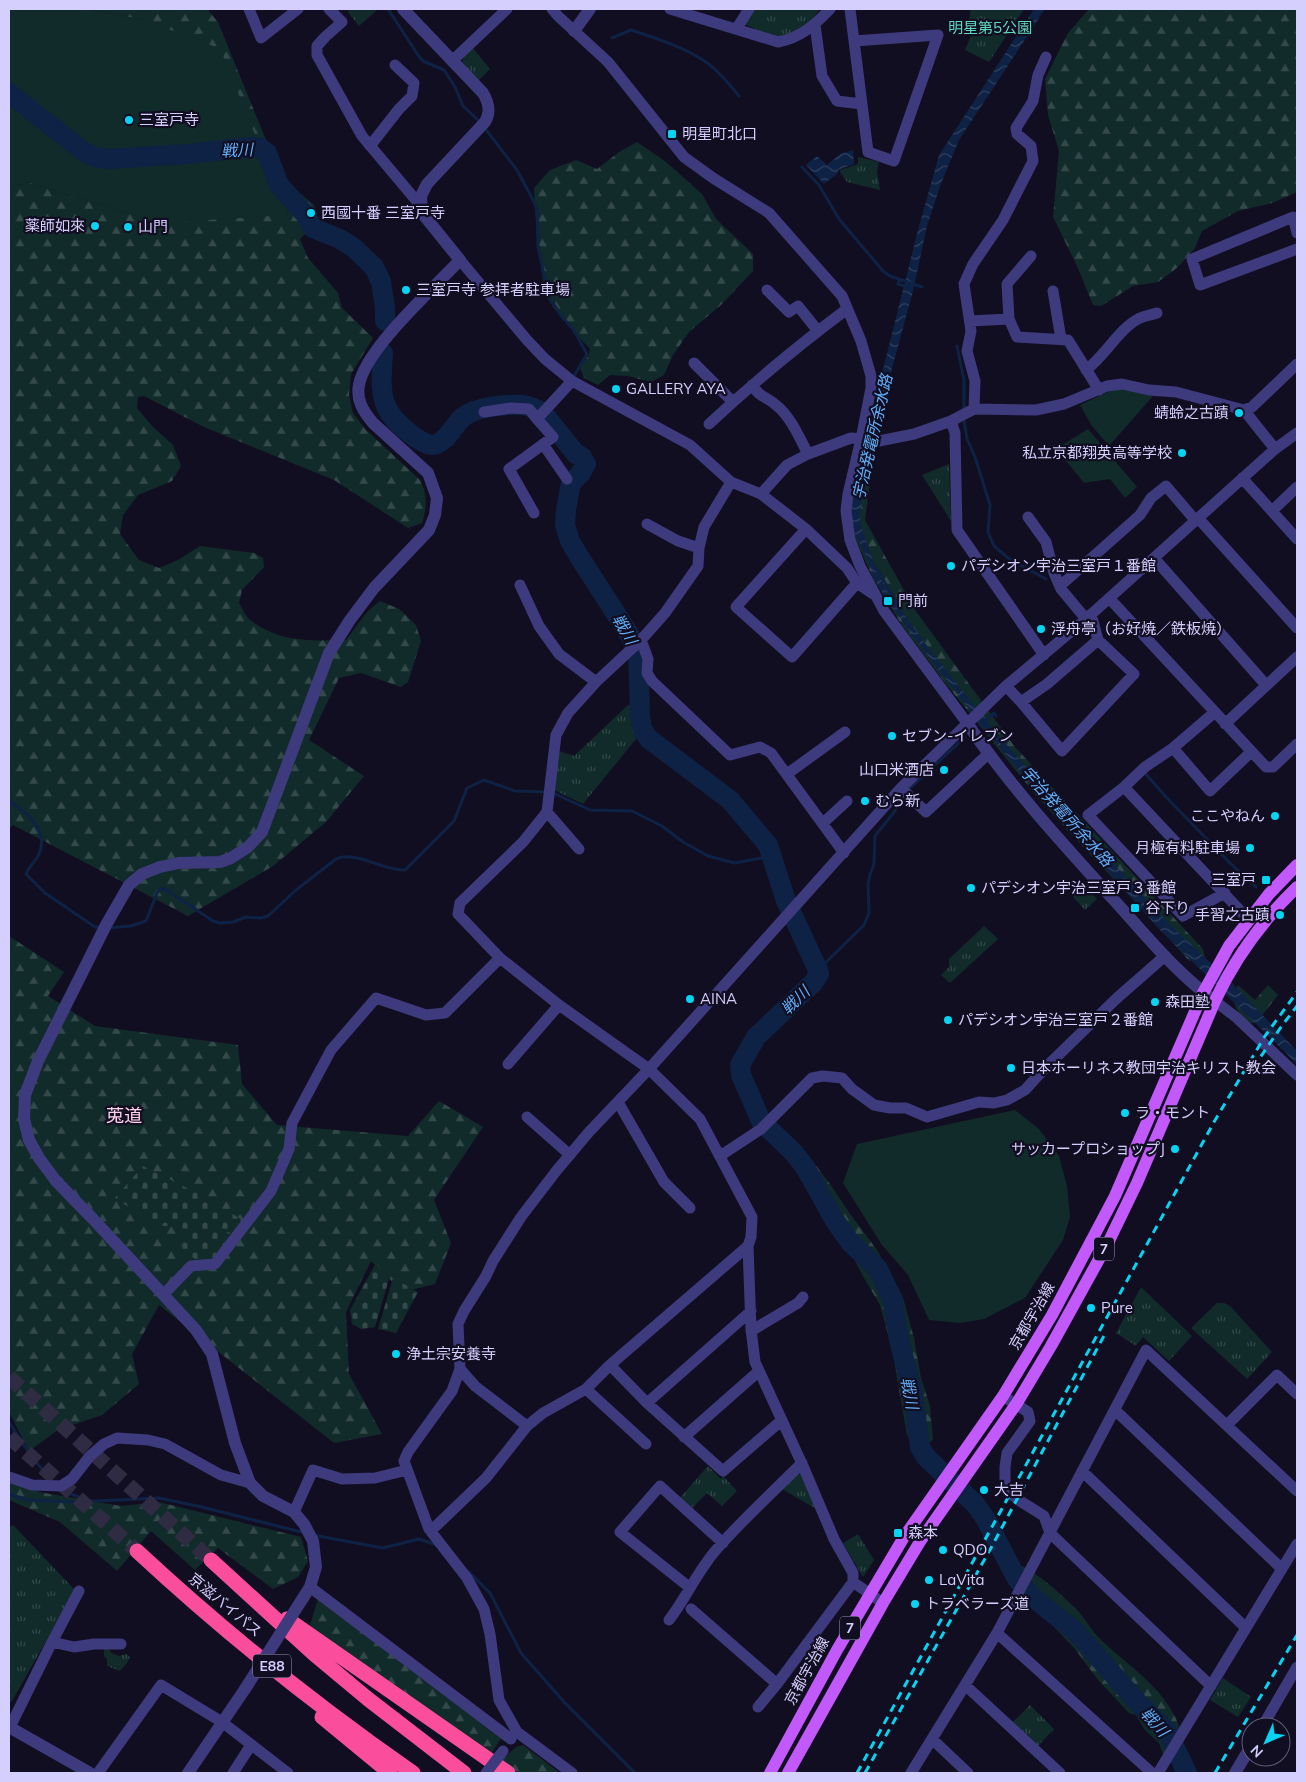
<svg xmlns="http://www.w3.org/2000/svg" width="1306" height="1782" font-family="Mulish,'Noto Sans JP',sans-serif">
  <style>
    .grass { fill: url(#grass-tufts) }
    .forest { fill: url(#forest-firs) }
    .cemetery { fill: url(#cemetery-stones) }
    .garden { fill: #112b2a }
    .water { fill: url(#water-waves) }
    .lines { fill: none; stroke-linecap: round; stroke-linejoin: round }
    .stream { stroke: #0e2245; stroke-width: 3 }
    .river { stroke: #0e2245; stroke-width: 20 }
    .motorway-tunnel { stroke: #2f2b42; stroke-width: 15; stroke-dasharray: 15 8; stroke-linecap: butt }
    .minor { stroke: #3e3a7e; stroke-width: 11 }
    .tertiary { stroke: #3e3a7e; stroke-width: 12 }
    .primary { stroke: #c259fa; stroke-width: 12 }
    .motorway { stroke: #fa4e9c; stroke-width: 15 }
    .rail { stroke: #07d4f2; stroke-width: 3; stroke-dasharray: 8 6; stroke-linecap: butt }
    .minor-bridge { stroke: #3e3a7e; stroke-width: 11 }
    .tertiary-bridge { stroke: #3e3a7e; stroke-width: 12 }
    .poi-dot { fill: #07d4f2; stroke: #120e21; stroke-width: 2 }
    .labels { text-anchor: middle; stroke-width: 4.5; stroke-linejoin: round; paint-order: stroke }
    .shield { fill: #120e21; stroke: #9a95bc; stroke-width: 1 }
    .shield-label { font-size: 14px; font-weight: bold; fill: #d5cffe }
    .park-label { font-size: 15px; fill: #5ddbbf; stroke: #120e21 }
    .poi-label { font-size: 15px; fill: #d5cffe; stroke: #120e21; text-anchor: start }
    .street-label { font-size: 15px; fill: #d5cffe; stroke: #120e21 }
    .water-label { font-size: 16px; font-style: italic; fill: #60affb; stroke: #120e21 }
    .quarter-label { font-size: 18px; fill: #fed1ec; stroke: #120e21 }
  </style>
  <defs>
    <pattern id="grass-tufts" width="24" height="20" patternUnits="userSpaceOnUse" patternTransform="scale(1.25)"><rect width="24" height="20" fill="#112b2a"/><path d="M3 7l-1-3M5 7V3M7 7l1-3M15 17l-1-3M17 17v-4M19 17l1-3" fill="none" stroke="#33494a"/></pattern>
    <pattern id="forest-firs" width="22" height="20" patternUnits="userSpaceOnUse" patternTransform="scale(1.25)"><rect width="22" height="20" fill="#112b2a"/><path d="M5 1l3.5 6h-7zM16 11l3.5 6h-7z" fill="#33494a"/></pattern>
    <pattern id="cemetery-stones" width="16" height="16" patternUnits="userSpaceOnUse" patternTransform="scale(1.25)"><rect width="16" height="16" fill="#112b2a"/><path d="M2 7V4a2 2 0 0 1 4 0v3zM10 15v-3a2 2 0 0 1 4 0v3z" fill="#33494a"/></pattern>
    <pattern id="water-waves" width="16" height="10" patternUnits="userSpaceOnUse" patternTransform="scale(1.25)"><rect width="16" height="10" fill="#0e2245"/><path d="M0 5q4-4 8 0t8 0" fill="none" stroke="#304161"/></pattern>
  </defs>
  <rect width="100%" height="100%" fill="#120e21"/>
  <path class="grass" d="M351,9H378L359,26L348,12Z
    M751,9H782L785,10L786,9H820C814,17 797,37 787,38C773,40 757,30 745,24Z
    M971,9H1024L989,62L965,50L972,33L967,31Z
    M472,47L490,69L478,81L462,64L464,55Z
    M858,157L879,162L877,171L880,190L847,182L840,172V170L858,164Z
    M949,464L951,521L922,475Z
    M628,705L636,706L640,734L583,804L552,789L556,750L574,756Z
    M1085,886L1097,899L1085,910L1073,897Z
    M984,926L998,939L950,983L941,975L949,967V959Z
    M1141,1287L1192,1336L1169,1361L1143,1337L1136,1346L1116,1333Z
    M1217,1303H1224L1230,1306L1272,1352L1247,1379L1191,1328Z
    M708,1466L721,1479L723,1476L737,1491L722,1506L707,1493L690,1510L679,1499Z
    M796,1472L804,1476L820,1511L782,1489Z
    M13,1525L75,1590L12,1701L9,1703V1527Z
    M858,1534L874,1560L863,1577L843,1543Z
    M104,1648L110,1650L111,1653L119,1656L126,1654L130,1657L127,1663L120,1671L107,1666V1659L104,1656Z
    M1223,1678L1251,1697L1238,1717L1210,1700Z
    M1030,1705L1054,1729L1037,1747L1012,1723Z"/>
  <path class="forest" d="M86,9H207L218,22L281,177L314,205L317,222L300,239L308,258L338,293L342,308L373,338L351,374L349,395L353,413L365,429L419,479C428,493 427,508 422,523L408,528L334,480L204,427L144,396L138,397L137,408L152,426L173,445L181,466L172,481L138,495L123,515L120,534L139,560L159,568L178,560L200,546L254,553L263,558L264,567L242,590L239,603C242,608 245,615 249,619C278,643 311,641 346,640L367,612L380,601L399,609L416,625L421,641L408,682L401,687L361,673L339,678L309,740L364,776L326,822L273,866L188,916L13,825L9,829V183L18,186L28,182L158,223L286,198L144,20Z
    M1089,9H1297V192L1272,203L1238,211L1202,231L1195,248L1177,268L1158,282L1133,286L1101,306L1093,305L1077,266L1053,217L1059,151L1048,115L1045,79L1068,33Z
    M637,142L666,162L702,194L716,219L753,254V271L722,304L689,332L673,355L664,375L651,382L628,376L610,375L598,385L584,378L580,368L588,356L590,349L562,319L540,288L543,281L535,211L534,188L550,170L576,160L597,169L619,152Z
    M861,462L872,468L865,520L915,610L1015,747L1203,949L1205,957L1189,961L1160,928L1066,829L1034,793L946,684L901,624L873,578L855,538L853,512Z
    M9,936L64,972L48,996L95,1026L238,1045L242,1084L277,1125L408,1136L439,1101L483,1127L434,1200L451,1243L435,1284L403,1292L371,1261L346,1312L349,1374L382,1434L334,1443L159,1305L132,1354L139,1384L102,1415L58,1430L29,1451L9,1412Z
    M1238,985L1255,1000L1268,985L1278,995L1256,1023H1249C1236,1011 1229,1002 1238,985Z
    M796,1159L814,1163L830,1184L850,1214L877,1250L903,1298L914,1338L921,1378L930,1406L933,1440L924,1446L914,1443L907,1435L892,1349L880,1305L864,1278L853,1257L823,1217L813,1200L796,1171Z
    M9,1480L39,1492L121,1506L159,1502L301,1537L308,1561L298,1577L273,1589L218,1548L195,1570L151,1531L117,1571L60,1522L9,1500Z
    M1022,1566C1040,1575 1061,1594 1076,1609C1085,1618 1091,1630 1100,1639C1129,1667 1171,1692 1181,1733L1164,1756L1159,1743L1145,1730L1136,1715L1129,1713L1098,1680L1075,1649L1053,1626L1024,1602L1014,1580Z
    M318,1599L502,1737L489,1757L309,1628Z
    M523,1745L560,1773H519L501,1761L516,1747Z"/>
  <path class="cemetery" d="M143,1166L195,1192L241,1219L233,1233L226,1232L232,1237L214,1261L181,1256L183,1228L214,1231L155,1225L115,1198Z
    M376,1263L389,1279L375,1327L361,1329L352,1324L350,1310Z
    M393,1278L418,1292L396,1333L378,1329Z"/>
  <path class="garden" d="M9,9H86L144,20L216,47L222,53L276,187L285,197L288,215L158,223L28,182L17,186L9,183Z
    M1123,389L1153,396L1109,446L1092,426L1080,405L1112,390Z
    M1088,429L1137,487L1125,498L1110,479L1084,483L1063,457L1066,455L1059,447Z
    M1015,1110L1039,1129L1059,1156L1067,1186L1070,1217L1063,1240L1025,1298L984,1319L960,1323L929,1320L908,1275L882,1245L843,1183L857,1144Z"/>
  <path class="water" d="M1034,9H1045L959,140L940,186L927,226L913,291L875,431L862,500L860,514L861,526L878,575L889,594L930,650L994,730L1032,774L1167,922L1228,979L1297,1051V1064L1161,931L1040,796L978,721L922,648L887,600L874,578L869,562L856,536L851,519V497L918,230L939,155Z
    M853,150L854,164L838,170V173L824,184L806,165L817,156L827,165L840,154Z"/>
  <g class="lines">
    <path class="stream" d="M388,9L418,55L423,61L444,70L455,87L463,106L480,122
      M612,38L631,30C655,38 681,46 703,60C717,69 728,83 739,96
      M484,127L517,170L532,198L537,209L538,247L549,297L563,318L573,329L587,354L574,376
      M802,167L819,185L839,219L883,271L890,276L922,287
      M899,280L898,284L907,287
      M957,346L964,380V407
      M964,420L967,439L975,457L990,505L988,532L994,546L1008,558L1046,579
      M875,566L901,610
      M980,725L994,713L996,716
      M1145,773L1166,797L1230,863L1256,887
      M908,790L964,738
      M553,793L590,810L632,811L662,826L683,842L708,856L735,863L772,856
      M9,801C27,812 49,831 39,854C36,861 29,866 26,874L45,893L95,927H101
      M107,928L131,926L146,921L157,893L160,889H165L213,921L220,923L233,922L246,917L261,918L268,916L296,890L336,859C356,850 383,871 405,870L454,821L467,788L484,780L515,791L546,792
      M818,970L864,925L869,913L868,884L870,875L874,864L875,836L895,811L899,800L903,795
      M9,1422L31,1456L53,1482
      M60,1490L87,1500
      M9,1494L28,1500L74,1502L159,1498L202,1507L305,1533
      M313,1535L383,1548L419,1539L437,1545
      M468,1571L490,1593L521,1653L565,1703L635,1773"/>
    <path class="river" d="M9,93L84,152L95,157L109,159L188,154L252,147L260,148L267,153L279,185L305,214L313,228L340,239L354,248L374,267L381,282L385,308V321
      M383,353C380,396 379,412 416,438C423,442 429,447 437,444C448,439 454,425 463,417C475,407 507,404 522,405C530,406 537,409 543,413L576,454L582,457L586,464L581,473L571,483L566,510L565,525L570,541L580,558L629,634L638,652L640,716L642,729L649,739L730,800L768,845L786,901L818,970L819,974L813,983L756,1037L740,1065L741,1075L761,1121L794,1153L805,1167L835,1221L850,1242L878,1269L892,1298L899,1340L913,1394L920,1447L926,1457L975,1504L985,1518L1017,1579L1030,1595L1076,1632L1139,1704L1167,1731L1187,1773"/>
    <path class="motorway-tunnel" d="M9,1377L211,1560
      M9,1437L137,1551"/>
    <path class="minor" d="M249,9L261,38L298,9
      M329,9L342,22L325,37L317,46V55L362,136L420,205
      M552,9L558,16L608,62L684,157L713,178L769,213L842,296L861,341L871,376V388L861,439L848,494L846,511L850,540L860,566L884,611L967,723
      M670,9L778,42C800,38 815,25 830,9
      M850,9C856,56 862,104 868,152L894,161L938,35L854,41
      M815,25L822,76L837,101L862,104
      M737,28L749,9
      M452,61L507,9
      M370,146L399,109L412,96L414,83L395,65
      M1297,233L1293,217L1192,259L1200,285L1297,249
      M1031,256L1007,284L1009,319L1017,337L1068,340L1099,390
      M460,260L527,340L545,359L572,381L690,445L731,482L761,494L806,529L847,568L857,583L873,594
      M767,290L789,312L798,306L818,331
      M1053,291L1061,339
      M970,321L1009,319
      M694,363L733,402
      M1086,370C1105,356 1118,330 1138,319C1143,316 1151,315 1157,313
      M752,385C760,398 766,396 776,405C791,417 799,437 808,454
      M974,409L975,381L967,351L971,331L964,284L973,264L1003,220L1033,161L1031,146L1017,134L1016,128L1033,101L1038,75L1046,57
      M1244,410L1275,449
      M484,412L511,408L529,409L537,419
      M951,421L955,433L957,530L1044,655
      M709,424C753,383 799,345 847,309
      M543,444L567,479
      M1242,478L1297,539
      M731,482L704,527L699,548L698,566L665,613L641,640L596,682L568,713L556,735L547,812L523,842L460,903L458,914L500,958L559,1005L649,1069L700,1119L752,1217L751,1237L748,1246L751,1329L755,1362L803,1466L834,1539L853,1573V1582L883,1603
      M761,494L787,465L808,454L851,438L879,441L914,434L951,421L974,409L1036,410L1064,404L1107,386L1122,384L1149,390L1176,392L1244,410L1252,407L1297,364
      M1272,511L1297,487
      M534,513L509,469L553,437L537,419L572,381
      M1028,517L1046,542L1054,573L1061,589L1086,619
      M1198,518L1297,628
      M647,524L678,541L699,548
      M806,529L736,607L792,657L857,583
      M1154,558L1266,685
      M520,585L539,626L559,654L596,682
      M1060,586L1140,515L1151,498L1166,486L1195,520
      M1109,598L1266,767H1273L1297,744
      M641,640L648,659L647,673L652,681L730,755L760,747L771,753L844,853
      M1006,686L1021,702L1062,751L1134,674L1098,640L1091,614
      M1021,702L1047,684L1098,640
      M1215,712L1173,748L1145,767L1124,787L1088,815L1183,916L1225,893
      M1225,724L1297,657
      M1173,748L1210,791L1251,752
      M787,774L845,732
      M1124,787L1248,919
      M901,788L926,812L988,754
      M547,812L579,849
      M823,823L847,801
      M1215,1001L1237,1018L1297,1075
      M508,1064L559,1005
      M618,1102L664,1182L690,1208
      M527,1117L570,1155
      M720,1156L761,1129L812,1078L823,1076L842,1078L852,1089L874,1105L890,1108H906L927,1117L979,1102L994,1103L1007,1100L1025,1090L1044,1069L1117,998L1165,956
      M164,1294L191,1266L215,1264L271,1191L289,1149L292,1123L331,1050L376,998L426,1015L445,1013L500,958
      M751,1331L798,1303L803,1297
      M610,1365L647,1403L723,1471L782,1420
      M460,1369L475,1386L527,1426
      M586,1389L646,1444
      M1003,1396L1028,1412L1030,1421L1007,1453L1005,1467V1489L1020,1501L1044,1516L1050,1533L1211,1686
      M647,1403L751,1311
      M1115,1410L1282,1569
      M1227,1425L1277,1375L1297,1394
      M684,1437L759,1371
      M1082,1471L1246,1628
      M9,1477L32,1485L61,1486L72,1479L90,1456L104,1444L117,1438L148,1440L165,1444L221,1475L250,1483
      M294,1512L313,1470L342,1479L375,1478L407,1470
      M429,1529L436,1526L486,1478L527,1426L543,1413L586,1389L610,1365L748,1246
      M310,1587L511,1739
      M689,1587L620,1532L660,1486L723,1543
      M691,1609L777,1684
      M669,1620C686,1598 697,1572 716,1550C742,1520 773,1492 802,1463
      M997,1633L1152,1773
      M52,1642L74,1647L94,1644H121
      M965,1685L1060,1773
      M758,1707L777,1684L853,1582
      M10,1727L52,1642L79,1591
      M1262,1727L1297,1667
      M932,1739L968,1773
      M98,1773L161,1685L222,1722L288,1773
      M233,1773L251,1745
      M572,1773L517,1732L499,1700L490,1634L484,1609L467,1578L429,1529L404,1461L408,1452L452,1391L460,1369L458,1324L464,1311L486,1276L493,1261L521,1217L557,1170L589,1132L649,1069L901,788L1006,686L1086,619L1275,449L1297,433
      M911,1773L997,1633L1146,1350L1297,1491
      M1158,1773L1297,1544"/>
    <path class="tertiary" d="M574,31L590,9
      M967,723C1010,786 1062,843 1113,899C1145,934 1176,973 1215,1001
      M303,1598L310,1587L316,1567L313,1541L304,1524L294,1512L263,1496L250,1483L235,1443L212,1354L196,1330L93,1219L56,1181L39,1158L29,1140L24,1119L25,1095L38,1061L106,925L129,885L142,874L160,867L179,863L220,862L231,858L248,847L262,832L329,653L350,620L374,588L429,530L435,515L437,498L428,473L373,423C363,411 356,400 359,385C365,349 434,288 460,260L422,213L421,196L427,184L485,122C491,112 489,103 483,93L403,9
      M9,1727L90,1773
      M188,1773L245,1689
      M1235,1773L1251,1746"/>
    <path class="primary" d="M770,1773L837,1650L904,1537L1003,1396L1052,1315L1115,1196L1203,993L1229,946L1269,894L1297,865
      M788,1773L883,1603L921,1540L1017,1403L1051,1346L1108,1243L1137,1183L1215,1001C1235,958 1263,920 1297,887"/>
    <path class="motorway" d="M137,1551C223,1631 317,1706 413,1773
      M211,1560L314,1654L368,1699L464,1773
      M287,1619L508,1773
      M322,1717L390,1773"/>
    <path class="rail" d="M1253,1068L1281,1027L1297,1006
      M857,1773L1214,1122L1265,1036L1297,992
      M865,1773L991,1548L1106,1332
      M1215,1773L1297,1635"/>
    <path class="minor-bridge" d="M486,1773L503,1751"/>
    <path class="tertiary-bridge" d="M245,1689L303,1598"/>
  </g>
  <g class="poi-dot">
    <circle cx="129" cy="120" r="5"/>
    <rect x="667" y="129" width="10" height="10" rx="2.5"/>
    <circle cx="311" cy="213" r="5"/>
    <circle cx="95" cy="226" r="5"/>
    <circle cx="128" cy="227" r="5"/>
    <circle cx="406" cy="290" r="5"/>
    <circle cx="616" cy="389" r="5"/>
    <circle cx="1239" cy="413" r="5"/>
    <circle cx="1182" cy="453" r="5"/>
    <circle cx="951" cy="566" r="5"/>
    <rect x="883" y="596" width="10" height="10" rx="2.5"/>
    <circle cx="1041" cy="629" r="5"/>
    <circle cx="892" cy="736" r="5"/>
    <circle cx="944" cy="770" r="5"/>
    <circle cx="865" cy="801" r="5"/>
    <circle cx="1275" cy="816" r="5"/>
    <circle cx="1250" cy="848" r="5"/>
    <rect x="1261" y="875" width="10" height="10" rx="2.5"/>
    <circle cx="971" cy="888" r="5"/>
    <rect x="1130" y="903" width="10" height="10" rx="2.5"/>
    <circle cx="1280" cy="915" r="5"/>
    <circle cx="690" cy="999" r="5"/>
    <circle cx="1155" cy="1002" r="5"/>
    <circle cx="948" cy="1020" r="5"/>
    <circle cx="1011" cy="1068" r="5"/>
    <circle cx="1125" cy="1113" r="5"/>
    <circle cx="1175" cy="1149" r="5"/>
    <circle cx="1091" cy="1308" r="5"/>
    <circle cx="396" cy="1354" r="5"/>
    <circle cx="984" cy="1490" r="5"/>
    <rect x="893" y="1528" width="10" height="10" rx="2.5"/>
    <circle cx="943" cy="1550" r="5"/>
    <circle cx="929" cy="1580" r="5"/>
    <circle cx="915" cy="1604" r="5"/>
  </g>
  <g class="labels">
    <g class="shield">
      <rect x="1094" y="1237.5" width="20" height="23" rx="4"/>
      <rect x="840" y="1616.5" width="20" height="23" rx="4"/>
      <rect x="253" y="1654.5" width="38" height="23" rx="4"/>
    </g>
    <g class="shield-label">
      <text x="1104" y="1254">7</text>
      <text x="850" y="1633">7</text>
      <text x="272" y="1671">E88</text>
    </g>
    <g class="park-label">
      <text x="990" y="33">明星第5公園</text>
    </g>
    <g class="poi-label">
      <text x="139" y="125">三室戸寺</text>
      <text x="682" y="139">明星町北口</text>
      <text x="321" y="218">西國十番 三室戸寺</text>
      <text x="85" y="231" text-anchor="end">薬師如來</text>
      <text x="138" y="232">山門</text>
      <text x="416" y="295">三室戸寺 参拝者駐車場</text>
      <text x="626" y="394">GALLERY AYA</text>
      <text x="1229" y="418" text-anchor="end">蜻蛉之古蹟</text>
      <text x="1172" y="458" text-anchor="end">私立京都翔英高等学校</text>
      <text x="961" y="571">パデシオン宇治三室戸１番館</text>
      <text x="898" y="606">門前</text>
      <text x="1051" y="634">浮舟亭（お好焼／鉄板焼）</text>
      <text x="902" y="741">セブン-イレブン</text>
      <text x="934" y="775" text-anchor="end">山口米酒店</text>
      <text x="875" y="806">むら新</text>
      <text x="1265" y="821" text-anchor="end">ここやねん</text>
      <text x="1240" y="853" text-anchor="end">月極有料駐車場</text>
      <text x="1256" y="885" text-anchor="end">三室戸</text>
      <text x="981" y="893">パデシオン宇治三室戸３番館</text>
      <text x="1145" y="913">谷下り</text>
      <text x="1270" y="920" text-anchor="end">手習之古蹟</text>
      <text x="700" y="1004">AINA</text>
      <text x="1165" y="1007">森田塾</text>
      <text x="958" y="1025">パデシオン宇治三室戸２番館</text>
      <text x="1021" y="1073">日本ホーリネス教団宇治キリスト教会</text>
      <text x="1135" y="1118">ラ・モント</text>
      <text x="1165" y="1154" text-anchor="end">サッカープロショップJ</text>
      <text x="1101" y="1313">Pure</text>
      <text x="406" y="1359">浄土宗安養寺</text>
      <text x="994" y="1495">大吉</text>
      <text x="908" y="1538">森本</text>
      <text x="953" y="1555">QDO</text>
      <text x="939" y="1585">LaVita</text>
      <text x="925" y="1609">トラベラーズ道</text>
    </g>
    <g class="street-label">
      <text transform="translate(1032 1316) rotate(-60)" y="5">京都宇治線</text>
      <text transform="translate(225 1605) rotate(40)" y="5">京滋バイパス</text>
      <text transform="translate(807 1671) rotate(-61)" y="5">京都宇治線</text>
    </g>
    <g class="water-label">
      <text transform="translate(237 150) rotate(-3)" y="6">戦川</text>
      <text transform="translate(872 437) rotate(-77)" y="6">宇治発電所余水路</text>
      <text transform="translate(625 629) rotate(60)" y="6">戦川</text>
      <text transform="translate(1067 816) rotate(48)" y="6">宇治発電所余水路</text>
      <text transform="translate(795 1000) rotate(-44)" y="6">戦川</text>
      <text transform="translate(910 1393) rotate(79)" y="6">戦川</text>
      <text transform="translate(1155 1722) rotate(48)" y="6">戦川</text>
    </g>
    <g class="quarter-label">
      <text x="124" y="1122">莵道</text>
    </g>
  </g>
  <rect width="1306" height="1782" fill="none" stroke="#d5cffe" stroke-width="20"/>
  <g transform="translate(1266 1742) rotate(225)"><circle r="24" fill="#120e21" stroke="#605b79"/>
  <path d="M0-4L9 19L0 12L-9 19Z" fill="#07d4f2"/>
  <text y="-8" font-size="14" font-weight="bold" text-anchor="middle" fill="#d5cffe">N</text>
  </g>
</svg>
